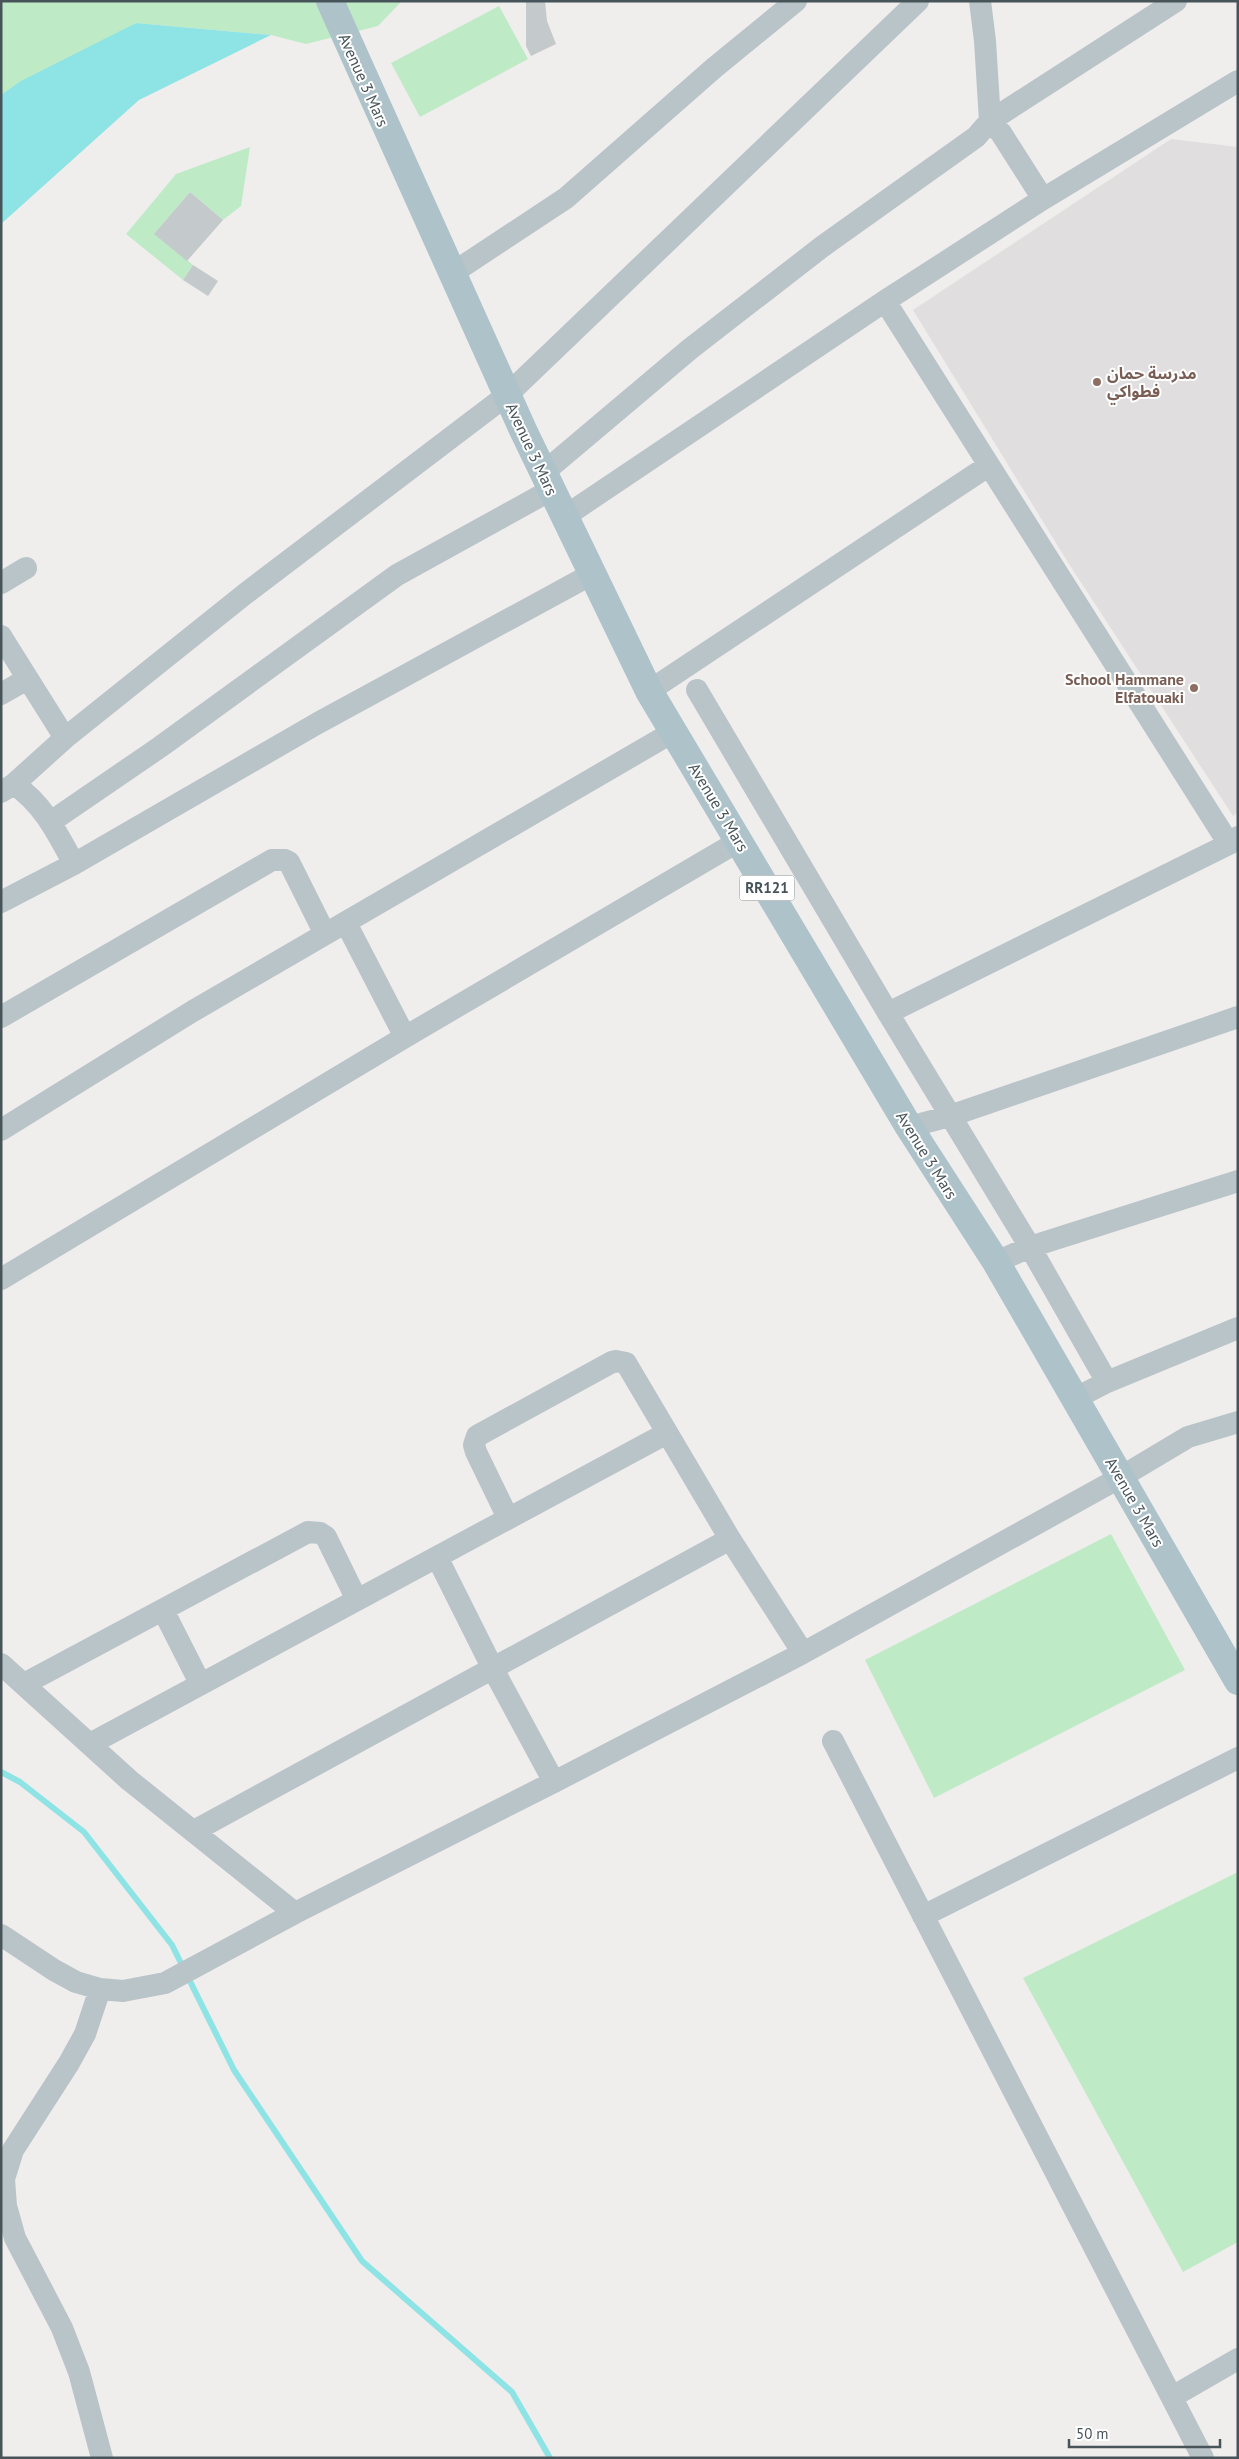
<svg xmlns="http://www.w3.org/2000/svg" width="1239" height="2459" font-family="'PT Sans','Noto Sans Arabic',sans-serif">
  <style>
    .education { fill: #e0dedf }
    .green { fill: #beebc6 }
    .water { fill: #8ee3e4 }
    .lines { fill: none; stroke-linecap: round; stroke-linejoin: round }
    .stream { stroke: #8ee3e4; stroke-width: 6 }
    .building { fill: #c4c9cc }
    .minor { stroke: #b9c4c9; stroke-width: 22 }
    .major { stroke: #aec2ca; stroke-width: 28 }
    .education-dot { fill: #8d6e63; stroke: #fff; stroke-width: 2 }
    .labels { text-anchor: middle; stroke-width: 4; stroke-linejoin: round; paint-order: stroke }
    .shield { fill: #fff; stroke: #7e878b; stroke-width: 1 }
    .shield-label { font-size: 15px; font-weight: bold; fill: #475459 }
    .street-label { font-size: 16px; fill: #475459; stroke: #fff }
    .education-label { font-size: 16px; font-weight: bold; fill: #785e54; stroke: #fff; text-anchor: start }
  </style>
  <rect width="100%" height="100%" fill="#f0eded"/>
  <path class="education" d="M1171,139L1238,147V812L1233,816L1069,564L913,310Z"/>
  <path class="green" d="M1,1H402L378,26L306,44L271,35L136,23L1,95Z
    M499,6L528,59L420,117L391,63Z
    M250,147L241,206L223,220L190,192L155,233L193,265L183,280L126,234L176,174Z
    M1111,1534L1185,1670L934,1798L865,1660Z
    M1238,1872V2242L1183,2272L1023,1978Z"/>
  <path class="water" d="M136,23L271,35L139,100L1,224V95L21,81Z"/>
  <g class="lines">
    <path class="stream" d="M1,1772L20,1782L84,1832L172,1945L234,2070L362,2261L512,2392L550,2458"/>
  </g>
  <path class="building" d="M526,1H545L547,21L556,44L531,56L526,46Z
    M190,192L223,220L187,261L154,234Z
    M193,265L218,281L208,296L183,280Z"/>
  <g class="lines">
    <path class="minor" d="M980,1L985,41L990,121L1176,1
      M451,274L566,198L714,68L796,1
      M885,301L1229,844
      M543,473L690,349L823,246L976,137L990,121L1001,133L1043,199
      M564,517L885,301L1043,199L1238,81
      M1,583L26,568
      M1,636L65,738
      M697,690L888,1013L1030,1247L1107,1382
      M649,691L988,466
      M1,694L27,679
      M14,784C44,805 57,833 74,864
      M1,792L14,784L65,738L245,594L507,395L918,1
      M52,821L160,747L397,575L551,490
      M1,902L74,864L318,723L592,574
      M346,923L405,1037
      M888,1013L1229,844L1238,837
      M1,1017L272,860H285L289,862L325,934
      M909,1127L950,1116L1238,1017
      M1,1130L193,1011L673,732
      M996,1262L1030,1247L1238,1181
      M1,1279L405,1037L739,841
      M1074,1399L1107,1382L1238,1328
      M508,1518L476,1452L474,1445L477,1436L612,1362L616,1361L626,1363L730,1539L803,1653
      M437,1557L493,1669L554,1782
      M163,1610L200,1683
      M1,1664L129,1780L295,1913
      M24,1684L308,1532L320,1533L326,1537L357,1600
      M833,1741L1203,2458
      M90,1744L667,1433
      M194,1831L730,1539
      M923,1916L1238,1758
      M1,1935L54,1970L76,1982L100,1989L123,1991L165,1983L295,1913L554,1782L803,1653L1121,1477L1188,1437L1238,1422
      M100,1989L85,2034L69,2063L13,2150L4,2179L6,2206L15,2238L62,2328L79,2372L102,2458
      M1172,2397L1238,2359"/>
    <path class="major" d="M330,1L523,430L649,691L909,1127L996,1262L1238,1681"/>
  </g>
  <g class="education-dot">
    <circle cx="1097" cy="382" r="5"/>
    <circle cx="1194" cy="688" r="5"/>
  </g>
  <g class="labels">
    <rect class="shield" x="739.5" y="875.5" width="55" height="25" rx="4"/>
    <g class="shield-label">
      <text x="767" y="893">RR121</text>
    </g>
    <g class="street-label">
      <text transform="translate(364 80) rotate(66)" y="6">Avenue 3 Mars</text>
      <text transform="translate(532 449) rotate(65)" y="6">Avenue 3 Mars</text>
      <text transform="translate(719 807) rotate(59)" y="6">Avenue 3 Mars</text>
      <text transform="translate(927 1155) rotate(58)" y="6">Avenue 3 Mars</text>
      <text transform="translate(1135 1502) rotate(60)" y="6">Avenue 3 Mars</text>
    </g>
    <g class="education-label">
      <text x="1107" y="379">مدرسة حمان<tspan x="1107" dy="18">فطواكي</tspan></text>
      <text x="1184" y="685" text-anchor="end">School Hammane<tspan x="1184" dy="18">Elfatouaki</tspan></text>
    </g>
  </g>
  <rect width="1239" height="2459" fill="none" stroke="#475459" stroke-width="5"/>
  <path d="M1069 2439v8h151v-8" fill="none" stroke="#475459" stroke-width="2.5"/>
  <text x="1076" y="2439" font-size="15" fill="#475459" stroke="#ffffff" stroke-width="4" paint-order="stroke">50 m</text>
</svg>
